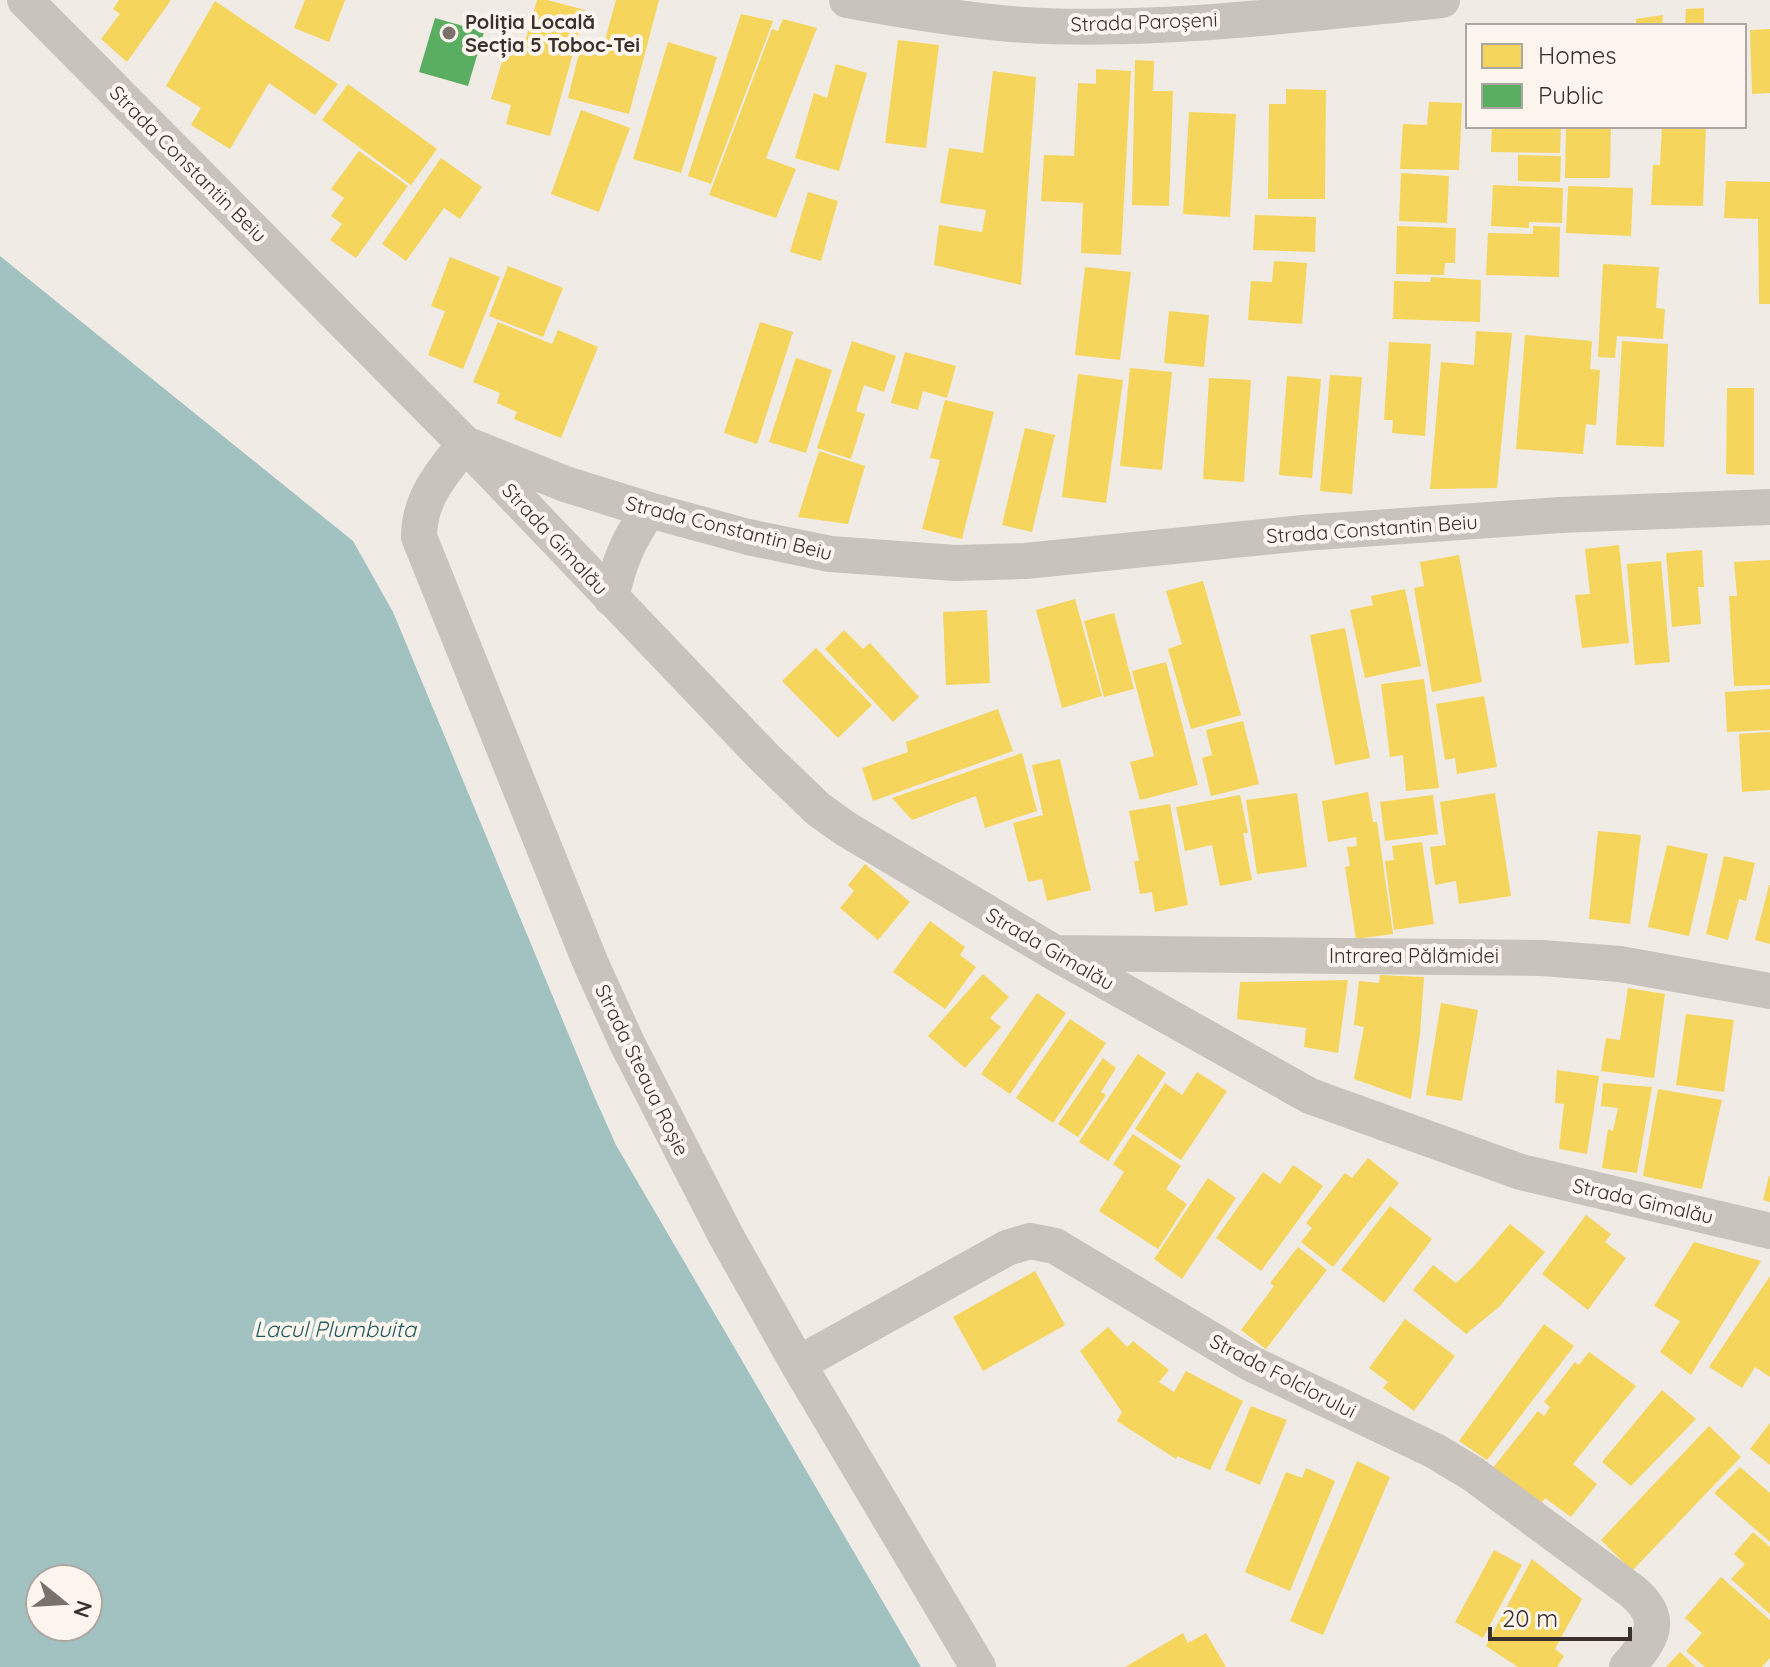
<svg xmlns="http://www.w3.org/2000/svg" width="1770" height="1667" font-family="Quicksand,sans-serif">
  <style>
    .water { fill: #a1c2c1; fill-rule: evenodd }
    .homes { fill: #f6d55c }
    .public { fill: #5aae61 }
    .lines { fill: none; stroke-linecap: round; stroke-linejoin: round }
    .street { stroke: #c9c3be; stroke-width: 36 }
    .poi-dot { fill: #7a716c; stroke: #fbf5ee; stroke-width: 3 }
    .labels { text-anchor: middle; stroke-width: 8; stroke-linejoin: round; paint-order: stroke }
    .poi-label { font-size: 20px; font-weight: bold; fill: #3b302b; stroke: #fbf5ee; text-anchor: start }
    .street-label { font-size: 20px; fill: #3b302b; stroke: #fbf5ee }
    .water-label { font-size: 22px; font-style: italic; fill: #1f5a5e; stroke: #fbf5ee }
  </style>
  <rect width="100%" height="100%" fill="#f0ebe5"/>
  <path class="water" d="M0,256L353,541L393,612L595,1098L616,1145L921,1667H0ZM40,1579H88V1627H40Z"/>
  <path class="homes" d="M119,0H171L127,62L101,39L120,14L113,9Z
    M305,0H345L329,42L294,28Z
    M537,0H547L585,10L550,136L506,124L511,105L491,99L505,51L521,56Z
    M616,0H659L629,114L568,98L580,49L601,55Z
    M215,1L338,84L315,115L269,83L230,149L191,125L201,108L166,86Z
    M1704,8V26H1685L1686,9Z
    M741,14L773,21L711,184L688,176Z
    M1663,15L1662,26H1636V19Z
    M783,19L817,28L766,158L796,169L776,218L709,195L772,29L778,31Z
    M1770,29V93L1752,94L1750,30Z
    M898,40L939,45L926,148L885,143Z
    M668,42L717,57L681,173L633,159Z
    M1135,60L1154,61L1153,91H1173L1169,206L1132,205Z
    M836,64L867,73L839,171L795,158L814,93L827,98Z
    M1096,69L1131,71L1121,255L1081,253L1083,203L1041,201L1044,155L1074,156L1078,83L1096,84Z
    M993,71L1036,77L1021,285L934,265L939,225L982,232L986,210L940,203L949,148L983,153Z
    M348,84L437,149L411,185L322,120Z
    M1286,89L1326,90L1325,199H1268L1269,104H1286Z
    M1429,102L1462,103L1459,170L1400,169L1403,124L1427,125Z
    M581,110L630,128L599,212L551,194Z
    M1189,112L1236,114L1230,217L1183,214Z
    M1492,126H1561L1560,153L1491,152Z
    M1566,126H1611L1610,178H1565Z
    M1662,126H1706L1703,206L1651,205L1653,165H1660Z
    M359,151L408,186L356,258L330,240L342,224L331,216L344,198L331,189Z
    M1518,155L1561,156L1560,182L1518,181Z
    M441,158L482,187L460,219L444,208L406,261L382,244Z
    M1401,173L1449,176L1447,223L1399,221Z
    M1726,181L1770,182V304H1759L1758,219L1724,218Z
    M1493,185L1563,188L1562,223L1529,222V228L1491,226Z
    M1568,186L1633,188L1631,236L1566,233Z
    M808,192L838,201L821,261L790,252Z
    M1255,215L1316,217L1315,252L1253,250Z
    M1397,226L1456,228L1455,263H1445L1444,275L1396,274Z
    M1533,226L1560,227L1559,277L1486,275L1488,233L1533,234Z
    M450,257L500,277L463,369L428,355L445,311L431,306Z
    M1274,261L1307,263L1302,324L1248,320L1251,281L1272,282Z
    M1603,264L1659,267L1656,308L1665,309L1663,339L1617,336L1615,358L1598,357Z
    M508,266L563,288L543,337L489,316Z
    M1085,267L1131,272L1120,360L1075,355Z
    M1431,277L1481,280L1480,322L1393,319L1394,281L1430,282Z
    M1169,311L1209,315L1204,367L1164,363Z
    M498,322L552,344L558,330L598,347L561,438L514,419L517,412L497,403L500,393L473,382Z
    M760,322L793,332L757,444L724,433Z
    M1476,331L1512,333L1497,488L1430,489L1441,362L1474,365Z
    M1525,335L1592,341L1590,369L1600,370L1596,425L1586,424L1583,454L1516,449Z
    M852,341L896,356L884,392L864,385L856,411L865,414L851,459L817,448Z
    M1622,341L1668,344L1664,447L1616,445Z
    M1389,342L1431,344L1425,436L1392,433L1393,420H1384Z
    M905,352L956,366L947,398L923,391L918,410L891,403Z
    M796,358L832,370L806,453L769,442Z
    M1130,368L1172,372L1162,470L1120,466Z
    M1078,374L1123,380L1106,503L1062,497Z
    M1330,375L1362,377L1352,494L1320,491Z
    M1287,376L1321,379L1312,478L1279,475Z
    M1209,378L1251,380L1244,482L1203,479Z
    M1727,388H1754V475L1726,474Z
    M945,400L994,412L962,539L922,529L940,460L930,458Z
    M1025,428L1055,435L1032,532L1002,525Z
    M819,451L865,466L848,524L798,517Z
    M1619,545L1629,643L1582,648L1575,595L1590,594L1585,549Z
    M1702,550L1704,587H1698L1701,624L1672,627L1666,553Z
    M1459,555L1482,682L1432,692L1414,588L1424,586L1420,562Z
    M1770,560V685L1734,686L1729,596H1737L1734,562Z
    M1661,561L1670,662L1635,665L1627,564Z
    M1203,581L1241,715L1191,729L1168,649L1182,644L1166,591Z
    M1405,589L1421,666L1365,678L1350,610L1373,605L1371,596Z
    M1075,599L1102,696L1062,708L1036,610Z
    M987,610L990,683L946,685L943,612Z
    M1114,613L1134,689L1104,697L1084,621Z
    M1345,628L1370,758L1335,765L1310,635Z
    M844,630L863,649L870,643L919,697L893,722L825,649Z
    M816,648L872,705L838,738L782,681Z
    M1166,662L1198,785L1140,800L1130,762L1154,756L1132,671Z
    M1424,679L1439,788L1406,791L1403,755L1390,757L1381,684Z
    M1770,689V730L1727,732L1725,692Z
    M1484,696L1497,767L1457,774L1455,758L1445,760L1436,704Z
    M998,709L1013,751L873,801L862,768L908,752L906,742Z
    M1243,721L1259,784L1211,796L1202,758L1212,755L1206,730Z
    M1770,732V790L1742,792L1739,734Z
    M1022,753L1037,811L985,828L976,796L912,820L892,798Z
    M1060,759L1091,890L1047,901L1042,879L1028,882L1013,823L1043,815L1032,765Z
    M1368,792L1373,822H1377L1393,934L1356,939L1345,867L1350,866L1347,847L1357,846L1356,837L1328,842L1322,801Z
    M1297,793L1307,867L1257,874L1246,800Z
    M1495,793L1511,896L1459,904L1456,881L1435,885L1430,847L1446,845L1440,802Z
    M1240,795L1248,833H1243L1252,880L1220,886L1212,845L1185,851L1176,807Z
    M1433,795L1438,834L1385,841L1380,802Z
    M1170,804L1188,905L1155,912L1152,892L1140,894L1134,861H1139L1129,811Z
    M1598,831L1641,835L1630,924L1589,919Z
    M1422,842L1434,924L1394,930L1385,861L1394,860L1392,846Z
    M1667,845L1708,854L1689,936L1648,927Z
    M1724,856L1755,863L1746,901L1739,899L1728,940L1706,934Z
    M865,864L910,902L878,940L840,908L854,891L848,885Z
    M1769,885H1770V944L1755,940Z
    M930,921L965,947L960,955L976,967L945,1009L893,972Z
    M983,974L1009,997L990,1018L1001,1027L965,1068L928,1036Z
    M1380,975L1424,977L1420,1034L1411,1099L1354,1079L1364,1027L1354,1025L1359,981L1379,983Z
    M1348,980L1338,1053L1304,1047L1306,1028L1237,1019L1240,982Z
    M1628,988L1665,994L1654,1078L1601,1071L1606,1038L1620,1040Z
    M1037,993L1066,1013L1010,1094L981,1074Z
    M1441,1003L1478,1010L1462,1101L1426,1095Z
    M1686,1014L1734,1020L1724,1092L1676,1085Z
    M1070,1019L1106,1043L1053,1123L1016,1098Z
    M1138,1054L1166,1073L1108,1161L1079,1142Z
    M1103,1058L1116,1068L1101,1092L1106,1095L1078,1137L1058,1124Z
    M1557,1070L1599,1076L1587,1154L1559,1149L1564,1104L1555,1103Z
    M1197,1072L1227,1091L1181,1160L1135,1129L1165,1083L1182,1095Z
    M1603,1083L1652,1087L1637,1173L1602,1168L1608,1129L1613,1131L1618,1108L1601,1106Z
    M1658,1089L1722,1100L1702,1189L1643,1176Z
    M1133,1134L1181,1166L1166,1189L1187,1204L1158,1249L1099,1211L1124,1172L1113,1164Z
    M1368,1158L1399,1183L1333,1267L1301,1242L1312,1228L1306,1223L1345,1173L1352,1178Z
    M1293,1165L1323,1186L1261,1271L1216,1238L1263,1172L1280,1184Z
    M1769,1176H1770V1202L1763,1200Z
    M1208,1178L1236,1198L1182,1279L1154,1259Z
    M1390,1206L1432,1239L1384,1303L1341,1270Z
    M1586,1215L1611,1234L1605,1242L1626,1258L1588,1310L1542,1274Z
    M1510,1224L1545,1252L1500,1306L1466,1334L1413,1290L1433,1265L1456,1283L1474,1266Z
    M1694,1242L1761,1261L1691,1375L1660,1352L1680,1321L1654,1306Z
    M1298,1247L1327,1270L1266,1349L1241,1330L1274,1286L1270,1283Z
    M1035,1271L1065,1325L983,1371L953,1317Z
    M1770,1276V1377L1755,1367L1742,1388L1709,1367Z
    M1405,1319L1455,1356L1414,1411L1383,1388L1388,1382L1369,1368Z
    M1544,1324L1574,1346L1487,1460L1459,1441Z
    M1108,1327L1127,1347L1133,1341L1169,1370L1159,1382L1174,1392L1186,1371L1243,1401L1210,1470L1177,1456L1176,1459L1117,1421L1122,1412L1080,1351Z
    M1589,1352L1636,1386L1573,1464L1597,1484L1571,1517L1545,1498L1540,1505L1492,1469L1538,1411L1544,1416L1550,1407L1544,1402L1575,1362L1579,1365Z
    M1662,1390L1696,1419L1631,1486L1602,1462Z
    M1251,1406L1287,1420L1260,1485L1225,1470Z
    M1770,1423V1465L1750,1449Z
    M1709,1426L1741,1457L1632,1571L1601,1540Z
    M1357,1461L1390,1477L1323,1635L1290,1621Z
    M1740,1467L1770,1493V1542L1714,1493Z
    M1306,1468L1335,1481L1290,1591L1245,1572L1286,1472L1302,1478Z
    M1753,1532L1770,1547V1614L1731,1579L1745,1564L1734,1554Z
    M1494,1550L1522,1565L1483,1638L1455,1622Z
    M1532,1559L1582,1599L1555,1649L1564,1656L1557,1667H1518L1486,1646Z
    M1721,1577L1770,1620V1658L1762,1667H1705L1686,1651L1702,1633L1685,1618Z
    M1183,1633L1188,1643L1206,1633L1226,1667H1125Z
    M1680,1652L1696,1667H1666Z"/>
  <path class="public" d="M435,18L484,32L468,86L419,72Z"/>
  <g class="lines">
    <path class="street" d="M25,0L465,444L565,484L649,510L748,537L830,554L955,563L1025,561L1303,533L1560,515L1770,507
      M847,0C901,10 955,19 1010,24C1150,34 1302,14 1442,0
      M611,598C619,562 628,540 649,510
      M1058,953L1542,958L1620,964L1770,991
      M798,1364L1007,1248L1030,1241L1055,1246L1250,1363L1435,1451L1473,1474L1632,1591C1666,1619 1652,1639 1627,1667
      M978,1667L798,1364L726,1236L627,1043L591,964L419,537C419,498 442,473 465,444L765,758L818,809L846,829L1055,953L1310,1096L1521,1172L1770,1231"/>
  </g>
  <circle class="poi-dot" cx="449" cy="33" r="8"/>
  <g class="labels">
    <g class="poi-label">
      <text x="465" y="29">Poliția Locală<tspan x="465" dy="23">Secția 5 Toboc-Tei</tspan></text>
    </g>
    <g class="street-label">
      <text transform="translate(1144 22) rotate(-2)" y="7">Strada Paroșeni</text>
      <text transform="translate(188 164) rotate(45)" y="7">Strada Constantin Beiu</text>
      <text transform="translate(729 528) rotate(14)" y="7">Strada Constantin Beiu</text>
      <text transform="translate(1372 529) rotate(-4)" y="7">Strada Constantin Beiu</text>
      <text transform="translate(555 539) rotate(47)" y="7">Strada Gimalău</text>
      <text transform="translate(1050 949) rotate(30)" y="7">Strada Gimalău</text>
      <text x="1414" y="963">Intrarea Pălămidei</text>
      <text transform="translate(642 1070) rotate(64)" y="7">Strada Steaua Roșie</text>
      <text transform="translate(1643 1201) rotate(13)" y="7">Strada Gimalău</text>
      <text transform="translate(1283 1376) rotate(27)" y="7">Strada Folclorului</text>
    </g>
    <g class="water-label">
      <text x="335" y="1337">Lacul Plumbuita</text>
    </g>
  </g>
  <rect x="1466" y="24" width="280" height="104" fill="#fbf5ee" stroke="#aea6a0" stroke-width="2"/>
  <rect x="1482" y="44" width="40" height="24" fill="#f6d55c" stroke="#aea6a0" stroke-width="2"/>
  <text x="1538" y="64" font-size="24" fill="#3b302b">Homes</text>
  <rect x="1482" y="84" width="40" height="24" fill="#5aae61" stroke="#aea6a0" stroke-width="2"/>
  <text x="1538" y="104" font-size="24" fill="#3b302b">Public</text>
  <g transform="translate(64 1603) rotate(108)"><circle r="38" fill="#fbf5ee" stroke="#aea6a0" stroke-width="2"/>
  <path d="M0-6L14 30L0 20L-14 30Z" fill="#7a716c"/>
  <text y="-12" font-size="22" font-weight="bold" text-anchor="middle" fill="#3b302b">N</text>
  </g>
  <path d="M1490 1627v12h140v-12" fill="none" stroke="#3b302b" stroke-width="4"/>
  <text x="1502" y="1627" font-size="24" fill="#3b302b" stroke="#fbf5ee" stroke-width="6" paint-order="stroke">20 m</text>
</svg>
